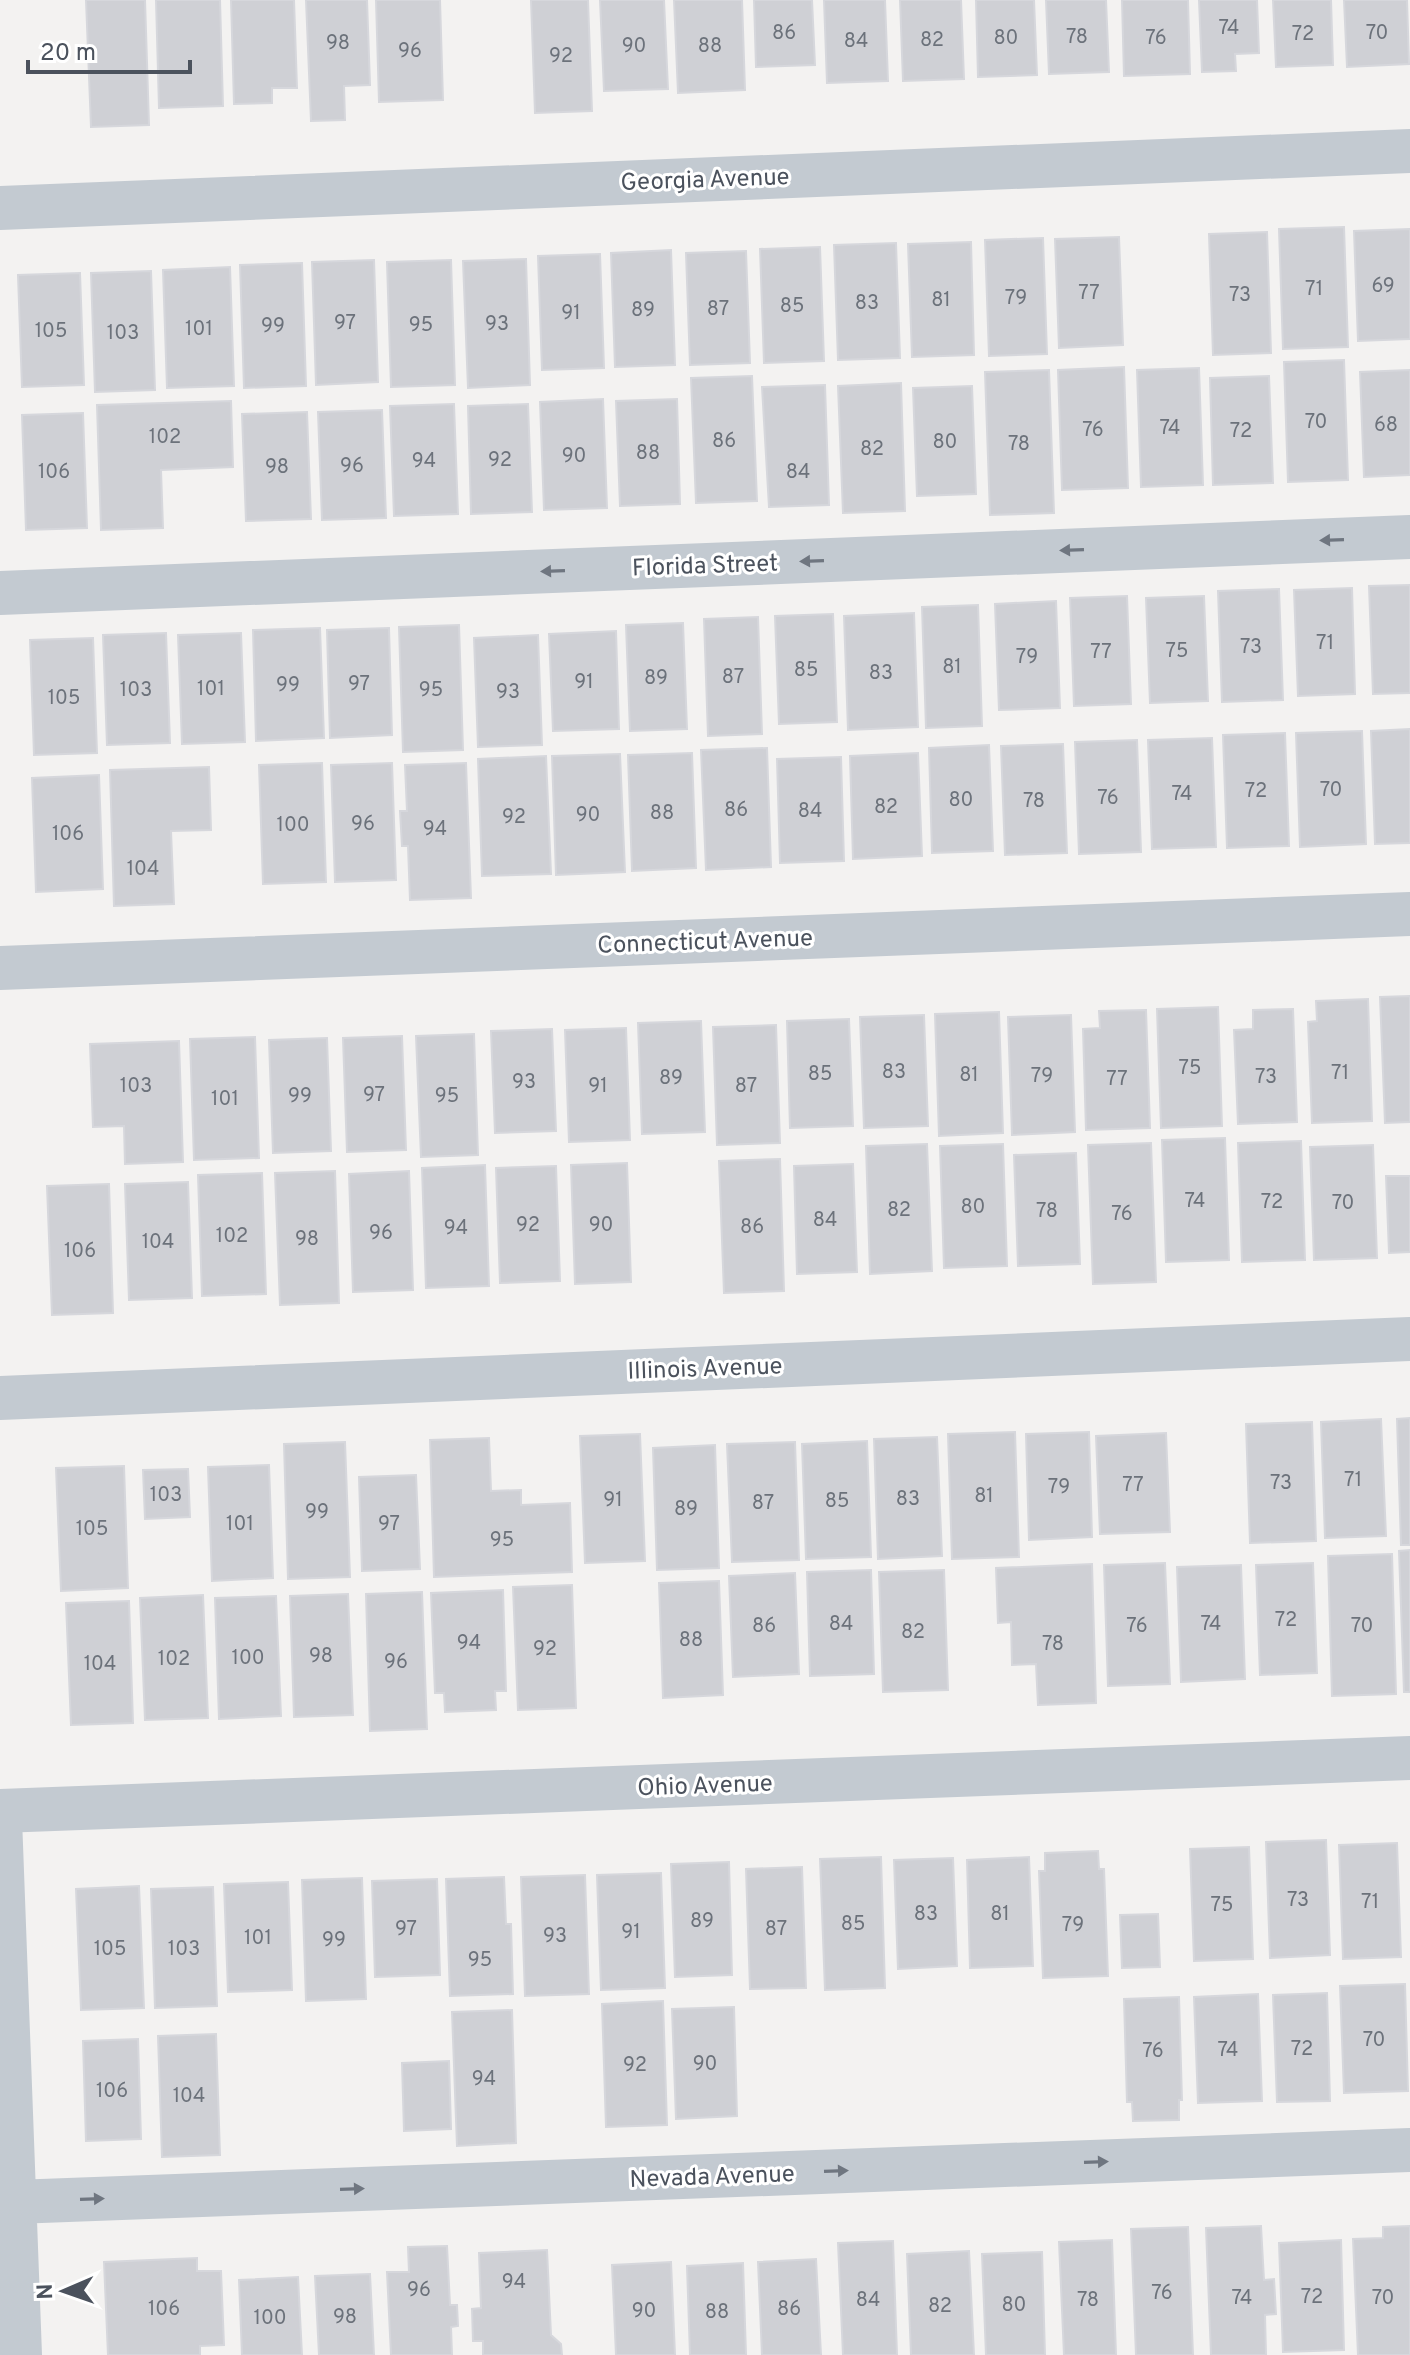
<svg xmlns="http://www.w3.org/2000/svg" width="1410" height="2355" font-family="Overpass,sans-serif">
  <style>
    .building { fill: #cfd0d5; stroke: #d6d7dc; stroke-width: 2 }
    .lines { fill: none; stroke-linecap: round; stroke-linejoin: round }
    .minor { stroke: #c3cad1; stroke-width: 44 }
    .oneway { fill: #6f7680 }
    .labels { text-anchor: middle; stroke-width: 6; stroke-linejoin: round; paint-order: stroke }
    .number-label { font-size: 20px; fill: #6c727b }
    .street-label { font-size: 24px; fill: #4b525d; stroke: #fff }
  </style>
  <rect width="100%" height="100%" fill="#f3f2f1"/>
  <path class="building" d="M86,0H145L149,125L91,127Z
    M156,0H220L223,106L159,108Z
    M231,0H294L297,88H272V103L234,104Z
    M306,0H367L370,85L344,86L345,120L311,121Z
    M376,0H440L443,100L379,102Z
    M531,0H588L592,111L535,113Z
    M600,0H664L668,89L604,91Z
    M674,0H742L745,90L678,93Z
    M754,0H812L815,65L756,67Z
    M824,0H885L888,81L827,83Z
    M900,0H961L964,79L903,81Z
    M976,0H1034L1037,75L978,77Z
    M1046,0H1106L1109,72L1049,74Z
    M1122,0H1188L1190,74L1124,76Z
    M1199,0H1257L1259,53L1235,54L1236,71L1202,72Z
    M1273,0H1331L1333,65L1276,67Z
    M1344,0H1407L1409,64L1347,67Z
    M1344,227L1348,347L1283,349L1279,229Z
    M1410,229V339L1358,341L1354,231Z
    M1267,232L1271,353L1213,355L1209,234Z
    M1119,237L1123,345L1059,348L1055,239Z
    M1043,238L1047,354L989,356L985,240Z
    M971,242L974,355L912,357L908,244Z
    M896,243L900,358L838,360L834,245Z
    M820,247L824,361L764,363L760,249Z
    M671,250L675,365L615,367L611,253Z
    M746,251L750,363L690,365L686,253Z
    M600,254L604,368L542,370L538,256Z
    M526,259L530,385L468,388L463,261Z
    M374,260L378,382L316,385L312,262Z
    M451,260L455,385L391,387L387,262Z
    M302,263L306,386L244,388L240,265Z
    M230,267L234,386L167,388L163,270Z
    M151,271L155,390L95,392L91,273Z
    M80,273L84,385L22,387L18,275Z
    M1344,360L1348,480L1288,482L1284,362Z
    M1124,367L1128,488L1062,490L1058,370Z
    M1199,368L1203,485L1141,487L1137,370Z
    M1049,370L1054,513L990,515L985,372Z
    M1410,370V475L1364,477L1360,372Z
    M752,376L757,501L696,503L691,378Z
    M1269,376L1273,483L1213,485L1210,378Z
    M901,383L905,511L843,513L838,386Z
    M825,385L829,505L769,507L762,387Z
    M972,386L976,494L917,496L913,388Z
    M603,399L607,508L544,510L540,402Z
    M677,399L680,504L620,506L616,401Z
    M231,401L233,467L161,470L163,528L101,530L97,405Z
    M454,404L458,514L394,516L390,406Z
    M528,404L532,512L471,514L468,406Z
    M382,410L386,518L322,520L318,412Z
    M307,412L311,519L246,521L242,414Z
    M83,413L87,528L26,530L22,415Z
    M1410,585V693L1373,694L1369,586Z
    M1352,588L1355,694L1298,696L1294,590Z
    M1279,589L1283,700L1222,702L1218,591Z
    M1127,596L1131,704L1074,706L1070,598Z
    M1204,596L1208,701L1150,703L1146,598Z
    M1056,601L1060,708L999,710L995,604Z
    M978,605L982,726L926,728L922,607Z
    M914,613L918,727L848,730L844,616Z
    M833,614L837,722L779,724L775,616Z
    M758,617L762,734L708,736L704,619Z
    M683,623L687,729L630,731L626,625Z
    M459,625L463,750L403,752L399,627Z
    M320,628L324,738L256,741L253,630Z
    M389,628L392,735L330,738L327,630Z
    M616,631L619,729L553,731L549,634Z
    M166,633L170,743L107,745L103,635Z
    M241,633L245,742L182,744L178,635Z
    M538,635L542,745L478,747L474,638Z
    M93,638L97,753L34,755L30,640Z
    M1410,729V843L1375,844L1371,731Z
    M1362,731L1366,844L1300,847L1296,733Z
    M1285,733L1289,846L1227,848L1223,735Z
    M1212,738L1216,847L1152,849L1148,740Z
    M1137,740L1141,852L1079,854L1075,742Z
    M1063,744L1067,853L1005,855L1001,746Z
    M989,745L993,851L932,853L929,748Z
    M767,748L771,867L706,870L701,750Z
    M692,753L696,868L632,871L628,755Z
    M918,753L922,856L853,859L850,756Z
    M620,754L625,872L556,875L552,756Z
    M546,756L551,874L482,876L478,759Z
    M841,757L844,861L780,863L777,759Z
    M322,763L326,882L263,884L259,765Z
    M392,763L396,880L335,882L331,765Z
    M466,763L471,898L410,900L408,846H402L400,811H407L405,765Z
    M209,767L211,830L171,831L174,904L114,906L110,770Z
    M99,775L103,889L36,892L32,778Z
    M1410,996V1122L1385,1123L1380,997Z
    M1368,999L1372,1121L1312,1123L1308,1022L1317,1021L1316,1001Z
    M1218,1007L1222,1126L1161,1128L1157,1009Z
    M1293,1009L1297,1122L1238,1124L1234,1030L1253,1029V1010Z
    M1146,1010L1150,1128L1086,1130L1083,1029L1100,1028L1099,1011Z
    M999,1012L1003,1133L939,1136L935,1014Z
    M924,1015L928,1126L864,1128L860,1017Z
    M1071,1015L1075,1132L1012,1135L1008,1017Z
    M849,1019L853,1126L790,1128L787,1021Z
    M701,1021L705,1132L642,1134L638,1023Z
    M776,1025L780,1143L717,1145L713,1027Z
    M626,1028L630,1140L569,1142L565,1030Z
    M552,1029L556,1131L495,1133L491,1031Z
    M474,1034L478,1155L421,1157L416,1036Z
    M402,1036L406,1150L347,1152L343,1038Z
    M255,1037L259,1158L194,1160L190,1039Z
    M327,1038L331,1151L273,1153L269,1040Z
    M179,1041L183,1162L125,1164L124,1126L93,1127L90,1044Z
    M1225,1138L1229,1260L1166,1262L1162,1140Z
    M1301,1141L1305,1260L1242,1262L1238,1143Z
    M1151,1143L1156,1282L1093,1284L1088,1145Z
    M927,1144L932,1271L870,1274L866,1146Z
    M1003,1144L1007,1266L944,1268L940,1146Z
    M1373,1145L1377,1258L1314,1260L1310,1147Z
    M1076,1153L1080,1264L1018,1266L1014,1155Z
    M780,1159L784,1291L724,1293L719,1161Z
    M627,1163L631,1282L575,1284L571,1165Z
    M853,1164L857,1272L797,1274L794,1166Z
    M485,1165L489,1286L426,1288L422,1168Z
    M556,1166L560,1281L500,1283L496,1168Z
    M335,1171L339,1303L280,1305L275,1173Z
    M409,1171L413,1290L353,1292L349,1174Z
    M262,1173L266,1294L202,1296L198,1175Z
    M1386,1176H1410V1252L1389,1253Z
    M188,1182L192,1298L129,1300L125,1184Z
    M109,1184L113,1313L52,1315L47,1186Z
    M1410,1418V1545H1401L1397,1419Z
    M1381,1419L1386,1536L1325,1538L1321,1422Z
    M1312,1422L1316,1541L1250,1543L1246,1424Z
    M1015,1432L1019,1557L952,1559L948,1434Z
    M1089,1432L1092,1537L1029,1540L1026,1434Z
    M1166,1433L1170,1532L1100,1534L1096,1436Z
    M640,1434L645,1561L585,1563L580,1436Z
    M937,1437L942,1556L878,1559L874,1439Z
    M489,1438L491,1491L521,1490V1505L570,1503L572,1572L434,1577L430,1440Z
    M867,1441L871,1557L806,1559L802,1444Z
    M345,1442L350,1577L288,1579L284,1444Z
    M795,1442L799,1560L732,1562L727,1444Z
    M715,1445L719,1568L657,1570L653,1448Z
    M269,1465L273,1578L212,1581L208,1467Z
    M124,1466L128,1588L61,1591L56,1468Z
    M188,1469L190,1517L145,1519L143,1470Z
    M416,1475L420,1569L362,1571L359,1477Z
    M1410,1550V1692H1404L1399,1551Z
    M1392,1554L1396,1694L1332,1696L1328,1556Z
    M1165,1563L1170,1684L1108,1686L1104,1565Z
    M1313,1563L1317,1673L1260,1675L1256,1565Z
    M1092,1564L1096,1703L1038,1705L1036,1664L1012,1665L1011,1622L998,1623L996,1568Z
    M1241,1565L1245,1679L1181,1682L1177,1567Z
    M871,1570L874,1674L810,1676L807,1572Z
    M944,1570L948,1690L883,1692L879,1572Z
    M795,1573L799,1674L733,1677L729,1576Z
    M719,1581L723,1695L663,1698L659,1583Z
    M572,1585L576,1708L518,1710L513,1587Z
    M503,1590L506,1691H495L496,1710L445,1712L444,1693H435L431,1593Z
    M422,1592L427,1729L370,1731L366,1594Z
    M348,1594L353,1715L294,1717L290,1596Z
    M203,1595L208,1718L145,1720L140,1598Z
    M276,1596L281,1716L219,1719L215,1598Z
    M129,1601L133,1723L71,1725L66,1603Z
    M1326,1840L1330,1955L1270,1958L1266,1842Z
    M1397,1843L1401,1957L1343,1959L1339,1845Z
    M1249,1847L1253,1959L1194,1961L1190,1849Z
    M1098,1851L1099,1869H1104L1108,1976L1043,1978L1039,1871H1045V1853Z
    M881,1857L885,1988L825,1990L820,1859Z
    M1029,1857L1033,1966L970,1968L967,1860Z
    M953,1858L957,1966L898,1969L894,1860Z
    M729,1862L732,1975L675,1977L671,1864Z
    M802,1867L806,1988L750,1989L746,1869Z
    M661,1873L665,1988L601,1990L597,1875Z
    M585,1875L589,1994L525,1996L521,1877Z
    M504,1877L506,1924H511L513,1994L450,1996L446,1879Z
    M362,1878L366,1999L306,2001L302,1880Z
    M437,1879L440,1975L375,1977L372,1881Z
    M288,1882L292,1990L228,1992L224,1884Z
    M139,1886L144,2008L81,2010L76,1889Z
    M213,1887L217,2006L155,2008L151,1889Z
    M1158,1914L1160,1967L1122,1968L1120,1915Z
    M1405,1984L1408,2091L1344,2093L1340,1986Z
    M1327,1993L1330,2101L1277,2102L1273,1995Z
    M1258,1994L1262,2101L1198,2103L1194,1997Z
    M1179,1997L1182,2100H1179V2120L1133,2121L1132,2102H1127L1124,1999Z
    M663,2001L667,2125L606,2127L602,2004Z
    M734,2007L737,2116L676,2119L672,2009Z
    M512,2010L516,2143L457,2146L452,2012Z
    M216,2034L220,2155L162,2157L158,2036Z
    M138,2039L141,2139L86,2141L83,2041Z
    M449,2061L451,2129L404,2131L402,2063Z
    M1261,2226L1264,2280L1274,2279L1276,2314L1265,2315L1266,2355H1211L1206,2228Z
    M1410,2226V2355H1358L1353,2239L1383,2238V2227Z
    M1188,2227L1193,2355H1136L1131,2229Z
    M1112,2240L1116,2355H1064L1059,2242Z
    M1341,2240L1344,2350L1283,2352L1279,2243Z
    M893,2241L897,2355H843L838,2243Z
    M447,2246L450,2305H457L458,2326L451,2327L452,2355H391L387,2272H409L408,2247Z
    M547,2250L551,2335L561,2344L562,2355H483V2341H473L472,2309L481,2308L479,2253Z
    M969,2251L974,2355H911L907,2254Z
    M1042,2252L1045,2355H986L982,2254Z
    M197,2258V2271H221L224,2345L200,2346V2355H108L104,2262Z
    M816,2259L821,2355H762L758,2262Z
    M671,2262L675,2355H616L612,2265Z
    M743,2263L746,2355H690L687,2266Z
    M370,2274L374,2355H319L315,2276Z
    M298,2277L302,2355H242L239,2280Z"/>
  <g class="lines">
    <path class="minor" d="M0,208L1410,151
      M0,593L1410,537
      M0,968L1410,914
      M0,1398L1410,1339
      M0,1811L1410,1758
      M0,1818L20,2355
      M14,2202L1410,2150"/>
  </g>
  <defs><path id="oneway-solid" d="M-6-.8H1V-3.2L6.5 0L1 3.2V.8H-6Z" transform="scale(2)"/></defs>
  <g class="oneway">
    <use href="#oneway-solid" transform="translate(1332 540) rotate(178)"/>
    <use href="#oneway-solid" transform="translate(1072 550) rotate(178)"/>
    <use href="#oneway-solid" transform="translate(812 561) rotate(178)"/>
    <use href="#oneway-solid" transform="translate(553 571) rotate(178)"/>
    <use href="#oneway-solid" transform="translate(1096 2162) rotate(-2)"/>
    <use href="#oneway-solid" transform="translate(836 2171) rotate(-2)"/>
    <use href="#oneway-solid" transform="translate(352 2189) rotate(-2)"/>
    <use href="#oneway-solid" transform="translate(92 2199) rotate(-2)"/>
  </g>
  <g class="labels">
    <g class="number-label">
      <text x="1229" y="34">74</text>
      <text x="784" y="39">86</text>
      <text x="1377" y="39">70</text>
      <text x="1303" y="40">72</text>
      <text x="1077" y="43">78</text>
      <text x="1006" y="44">80</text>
      <text x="1156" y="44">76</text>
      <text x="932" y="46">82</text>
      <text x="856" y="47">84</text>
      <text x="338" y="49">98</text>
      <text x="634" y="52">90</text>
      <text x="710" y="52">88</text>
      <text x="410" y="57">96</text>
      <text x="561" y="62">92</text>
      <text x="1383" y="292">69</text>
      <text x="1314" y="295">71</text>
      <text x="1089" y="299">77</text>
      <text x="1240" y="301">73</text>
      <text x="1016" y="304">79</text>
      <text x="941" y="306">81</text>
      <text x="867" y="309">83</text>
      <text x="792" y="312">85</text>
      <text x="718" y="315">87</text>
      <text x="643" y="316">89</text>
      <text x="571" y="319">91</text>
      <text x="345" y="329">97</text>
      <text x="497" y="330">93</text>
      <text x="421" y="331">95</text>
      <text x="273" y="332">99</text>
      <text x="199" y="335">101</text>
      <text x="51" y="337">105</text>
      <text x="123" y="339">103</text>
      <text x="1316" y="428">70</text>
      <text x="1386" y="431">68</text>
      <text x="1170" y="434">74</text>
      <text x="1093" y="436">76</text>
      <text x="1241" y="437">72</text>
      <text x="165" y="443">102</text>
      <text x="724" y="447">86</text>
      <text x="945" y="448">80</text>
      <text x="1019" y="450">78</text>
      <text x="872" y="455">82</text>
      <text x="648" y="459">88</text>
      <text x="574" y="462">90</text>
      <text x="500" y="466">92</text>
      <text x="424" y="467">94</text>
      <text x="352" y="472">96</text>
      <text x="277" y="473">98</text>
      <text x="54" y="478">106</text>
      <text x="798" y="478">84</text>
      <text x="1325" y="649">71</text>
      <text x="1251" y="653">73</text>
      <text x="1177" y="657">75</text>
      <text x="1101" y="658">77</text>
      <text x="1027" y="663">79</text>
      <text x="952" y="673">81</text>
      <text x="806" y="676">85</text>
      <text x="881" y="679">83</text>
      <text x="733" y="683">87</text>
      <text x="656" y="684">89</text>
      <text x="584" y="688">91</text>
      <text x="359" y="690">97</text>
      <text x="288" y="691">99</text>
      <text x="211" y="695">101</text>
      <text x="136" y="696">103</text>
      <text x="431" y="696">95</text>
      <text x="508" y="698">93</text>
      <text x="64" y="704">105</text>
      <text x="1331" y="796">70</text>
      <text x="1256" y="797">72</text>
      <text x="1182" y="800">74</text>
      <text x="1108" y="804">76</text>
      <text x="961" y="806">80</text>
      <text x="1034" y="807">78</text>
      <text x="886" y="813">82</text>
      <text x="736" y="816">86</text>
      <text x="810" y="817">84</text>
      <text x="662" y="819">88</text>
      <text x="588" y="821">90</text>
      <text x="514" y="823">92</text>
      <text x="363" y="830">96</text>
      <text x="293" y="831">100</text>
      <text x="435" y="835">94</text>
      <text x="68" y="840">106</text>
      <text x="143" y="875">104</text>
      <text x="1190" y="1074">75</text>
      <text x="894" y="1078">83</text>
      <text x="1340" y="1079">71</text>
      <text x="820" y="1080">85</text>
      <text x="969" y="1081">81</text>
      <text x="1042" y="1082">79</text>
      <text x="1266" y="1083">73</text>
      <text x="671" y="1084">89</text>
      <text x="1117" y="1085">77</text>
      <text x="524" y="1088">93</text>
      <text x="136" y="1092">103</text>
      <text x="598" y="1092">91</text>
      <text x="746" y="1092">87</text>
      <text x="374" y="1101">97</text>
      <text x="300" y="1102">99</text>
      <text x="447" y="1102">95</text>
      <text x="225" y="1105">101</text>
      <text x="1195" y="1207">74</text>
      <text x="1272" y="1208">72</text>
      <text x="1343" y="1209">70</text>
      <text x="973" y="1213">80</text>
      <text x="899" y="1216">82</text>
      <text x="1047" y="1217">78</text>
      <text x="1122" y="1220">76</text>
      <text x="825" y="1226">84</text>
      <text x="528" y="1231">92</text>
      <text x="601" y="1231">90</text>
      <text x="752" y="1233">86</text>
      <text x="456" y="1234">94</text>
      <text x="381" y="1239">96</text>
      <text x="232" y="1242">102</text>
      <text x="307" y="1245">98</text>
      <text x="158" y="1248">104</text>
      <text x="80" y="1257">106</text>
      <text x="1353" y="1486">71</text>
      <text x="1281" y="1489">73</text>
      <text x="1133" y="1491">77</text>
      <text x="1059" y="1493">79</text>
      <text x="166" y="1501">103</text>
      <text x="984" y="1502">81</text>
      <text x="908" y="1505">83</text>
      <text x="613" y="1506">91</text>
      <text x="837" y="1507">85</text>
      <text x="763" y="1509">87</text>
      <text x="686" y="1515">89</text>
      <text x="317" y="1518">99</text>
      <text x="240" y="1530">101</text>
      <text x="389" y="1530">97</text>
      <text x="92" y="1535">105</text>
      <text x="502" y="1546">95</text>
      <text x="1286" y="1626">72</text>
      <text x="841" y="1630">84</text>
      <text x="1211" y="1630">74</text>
      <text x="764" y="1632">86</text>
      <text x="1137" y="1632">76</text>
      <text x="1362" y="1632">70</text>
      <text x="913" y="1638">82</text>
      <text x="691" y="1646">88</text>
      <text x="469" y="1649">94</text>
      <text x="1053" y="1650">78</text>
      <text x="545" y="1655">92</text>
      <text x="321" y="1662">98</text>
      <text x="248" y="1664">100</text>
      <text x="174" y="1665">102</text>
      <text x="396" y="1668">96</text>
      <text x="100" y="1670">104</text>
      <text x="1298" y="1906">73</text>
      <text x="1370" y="1908">71</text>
      <text x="1222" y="1911">75</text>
      <text x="926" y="1920">83</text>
      <text x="1000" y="1920">81</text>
      <text x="702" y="1927">89</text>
      <text x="853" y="1930">85</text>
      <text x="1073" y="1931">79</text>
      <text x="406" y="1935">97</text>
      <text x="776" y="1935">87</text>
      <text x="631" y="1938">91</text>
      <text x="555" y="1942">93</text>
      <text x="258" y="1944">101</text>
      <text x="334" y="1946">99</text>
      <text x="110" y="1955">105</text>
      <text x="184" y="1955">103</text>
      <text x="480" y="1966">95</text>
      <text x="1374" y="2046">70</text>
      <text x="1302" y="2055">72</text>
      <text x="1228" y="2056">74</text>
      <text x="1153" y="2057">76</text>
      <text x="705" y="2070">90</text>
      <text x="635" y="2071">92</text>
      <text x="484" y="2085">94</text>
      <text x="112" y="2097">106</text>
      <text x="189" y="2102">104</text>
      <text x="514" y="2288">94</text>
      <text x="419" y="2296">96</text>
      <text x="1162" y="2299">76</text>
      <text x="1312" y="2303">72</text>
      <text x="1242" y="2304">74</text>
      <text x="1383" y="2304">70</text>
      <text x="868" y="2306">84</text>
      <text x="1088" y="2306">78</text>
      <text x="1014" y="2311">80</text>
      <text x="940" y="2312">82</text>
      <text x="164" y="2315">106</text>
      <text x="789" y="2315">86</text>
      <text x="644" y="2317">90</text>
      <text x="717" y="2318">88</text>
      <text x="345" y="2323">98</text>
      <text x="270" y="2324">100</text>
    </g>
    <g class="street-label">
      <text transform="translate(705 179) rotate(-2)" y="8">Georgia Avenue</text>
      <text transform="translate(705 565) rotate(-2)" y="8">Florida Street</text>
      <text transform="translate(705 941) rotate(-2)" y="8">Connecticut Avenue</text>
      <text transform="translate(705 1368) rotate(-2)" y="8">Illinois Avenue</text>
      <text transform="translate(705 1785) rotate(-2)" y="8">Ohio Avenue</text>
      <text transform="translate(712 2176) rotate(-2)" y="8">Nevada Avenue</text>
    </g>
  </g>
  <g transform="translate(64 2291) rotate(268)" stroke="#ffffff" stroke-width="6" paint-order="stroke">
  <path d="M0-6L14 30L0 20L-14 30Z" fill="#4b525d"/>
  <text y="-12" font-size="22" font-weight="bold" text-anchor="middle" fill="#4b525d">N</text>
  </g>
  <path d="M28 60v12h162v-12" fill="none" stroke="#4b525d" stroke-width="4"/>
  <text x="40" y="60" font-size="24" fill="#4b525d" stroke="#ffffff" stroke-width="6" paint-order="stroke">20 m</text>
</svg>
